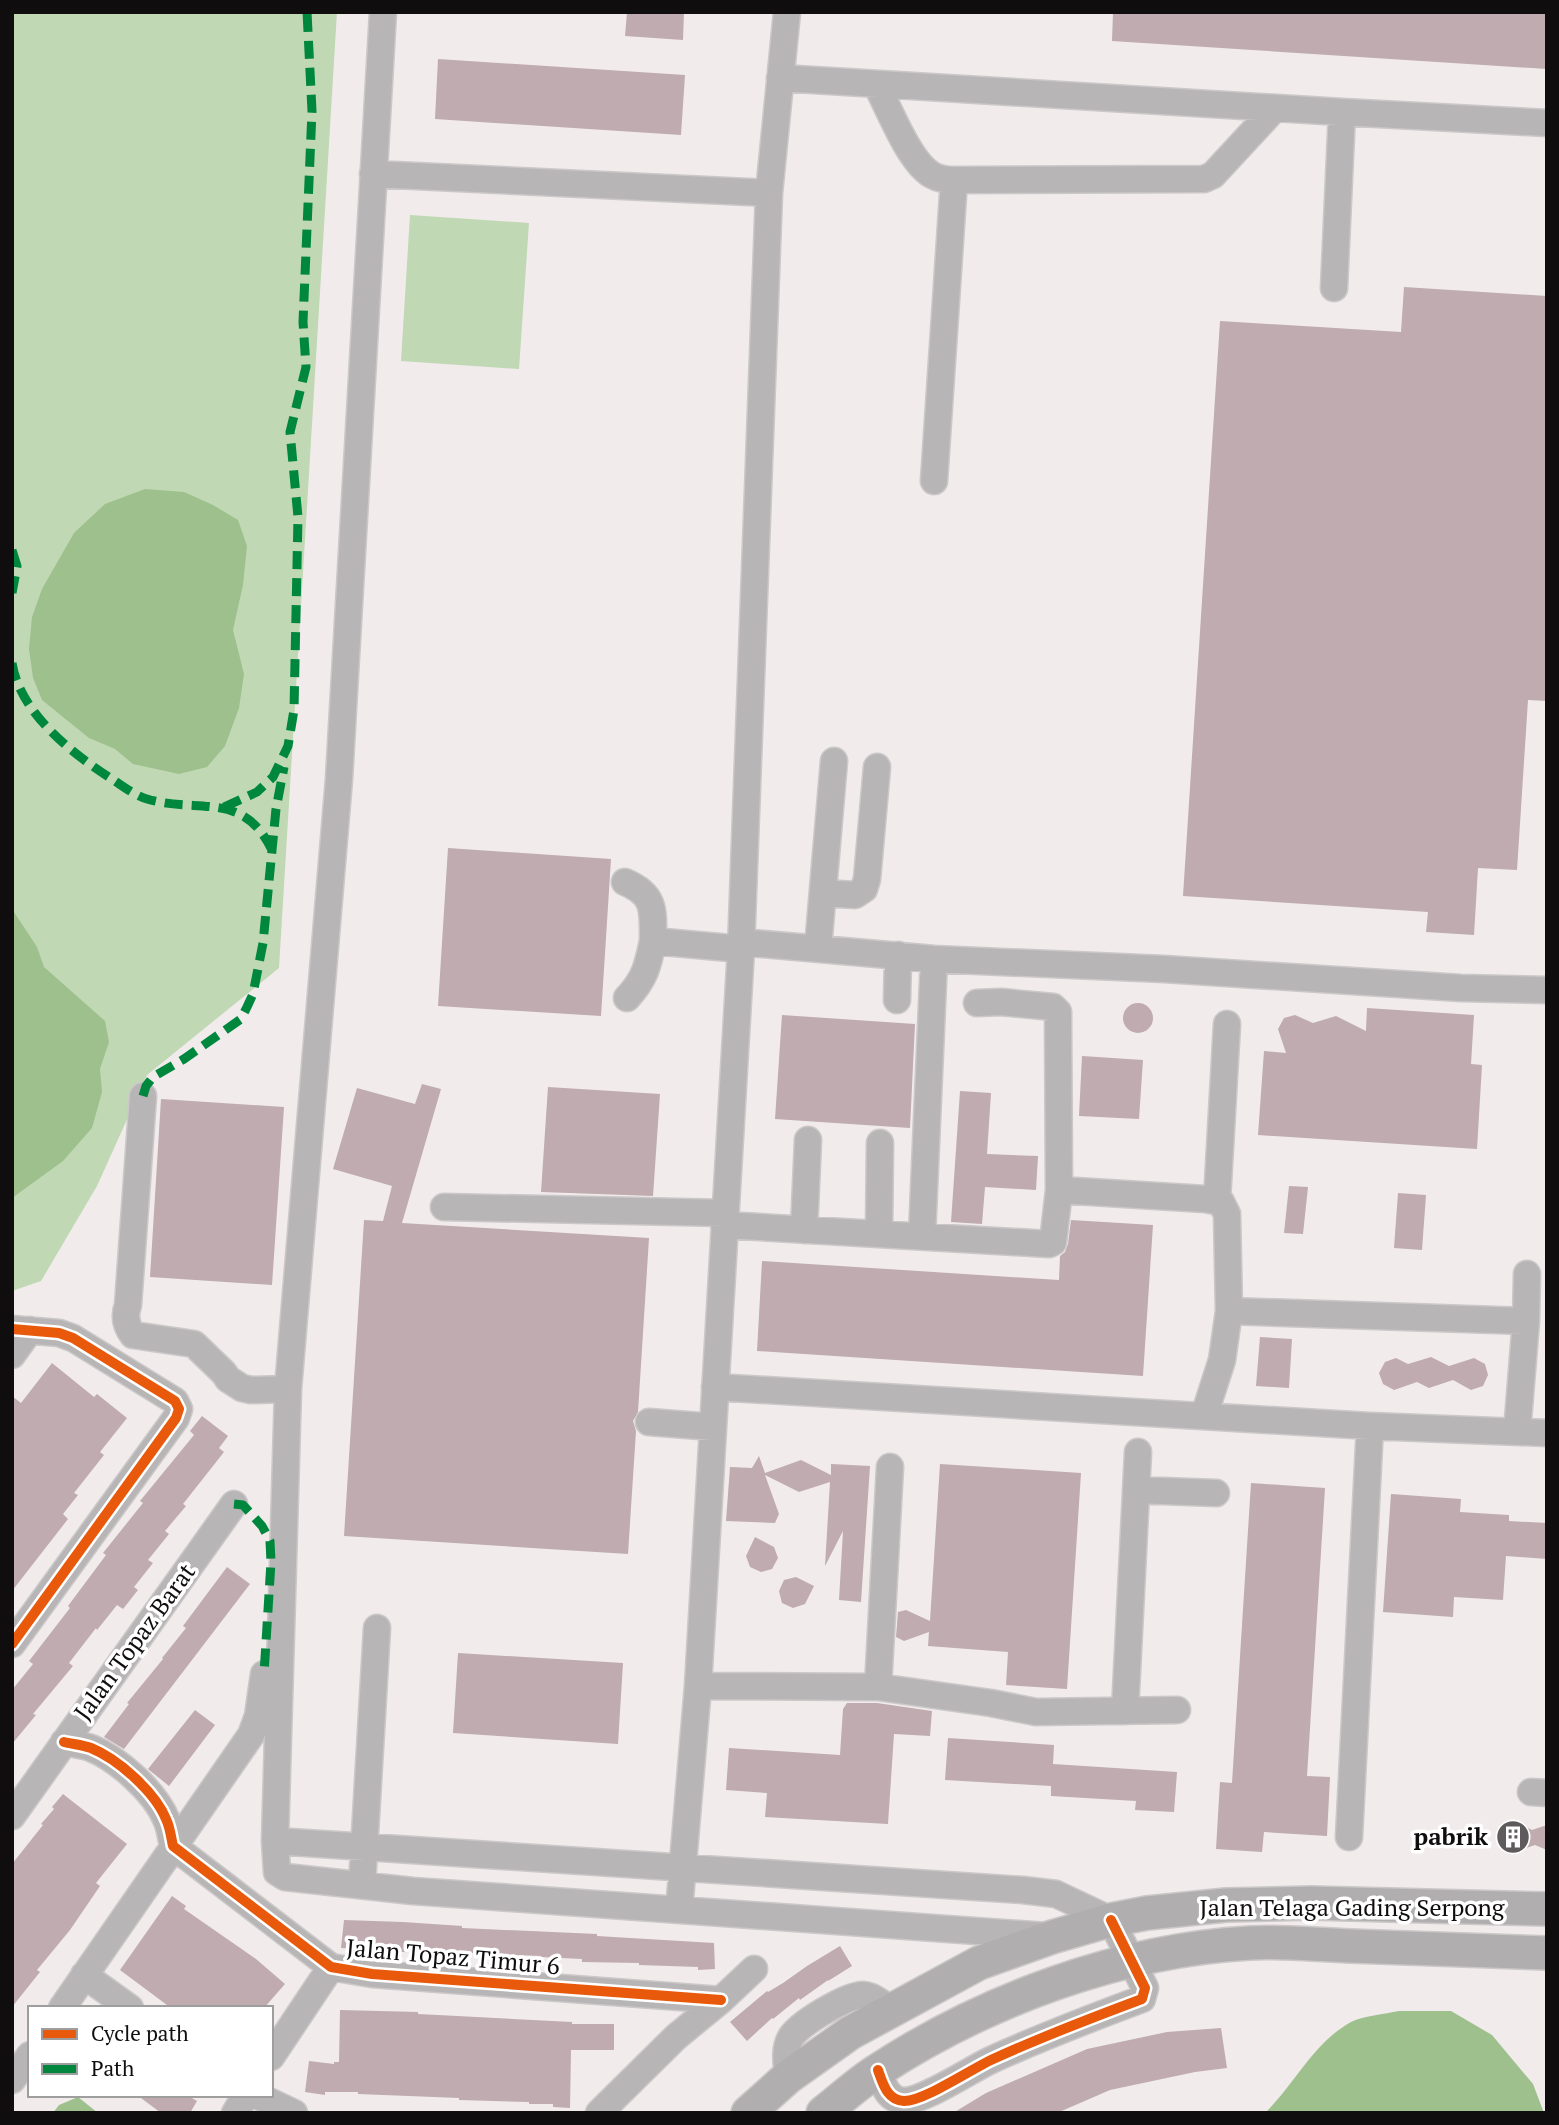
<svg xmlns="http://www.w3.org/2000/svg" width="1559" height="2125" font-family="'PT Serif',serif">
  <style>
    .green { fill: #c0d8b4 }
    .water { fill: #9dc08d }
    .building { fill: #bfabb0 }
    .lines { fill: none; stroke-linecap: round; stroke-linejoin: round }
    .minor-casing { stroke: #ccc8c9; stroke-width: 29 }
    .major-casing { stroke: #ccc8c9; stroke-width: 36 }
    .minor { stroke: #b7b5b6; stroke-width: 26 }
    .major { stroke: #b0aeae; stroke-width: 33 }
    .quiet { stroke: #00873e; stroke-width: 9; stroke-dasharray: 18 9; stroke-linecap: butt }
    .cycleway-casing { stroke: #fff; stroke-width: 15 }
    .cycleway { stroke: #e8590c; stroke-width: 10 }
    .labels { text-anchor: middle; stroke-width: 7; stroke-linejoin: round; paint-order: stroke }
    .street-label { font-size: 24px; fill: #100d0e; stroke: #fff }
    .poi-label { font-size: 24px; font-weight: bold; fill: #100d0e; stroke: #fff; text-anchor: end }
  </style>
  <rect width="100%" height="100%" fill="#f1ebec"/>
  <path class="green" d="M12,12H337L279,968L147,1075L97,1186L41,1281L12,1291Z
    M410,215L529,223L519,369L401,361Z"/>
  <path class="water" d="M145,489L184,492L213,505L238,520L247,546L243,585L233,630L244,674L239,708L225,746L207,767L179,774L133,764L115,749L89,738L42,700L33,678L29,649L32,617L42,589L74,533L105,504Z
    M12,909L37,947L44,967L105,1021L109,1042L100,1069L102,1092L92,1128L63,1161L12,1198Z
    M1399,2011H1451L1492,2035L1533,2084L1544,2113H1265C1295,2084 1313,2043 1351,2022C1362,2016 1385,2014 1399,2011Z
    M78,2097L98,2113H53L59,2105Z"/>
  <path class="building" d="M627,12H684L683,40L625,36Z
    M1113,12H1547V69L1112,41Z
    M438,59L685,75L681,135L435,119Z
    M1404,287L1547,296V701L1528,700L1517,870L1478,868L1474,935L1426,932L1428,912L1183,896L1220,321L1401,332Z
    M448,848L611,859L601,1016L438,1006Z
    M1123 1018a15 15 0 1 1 30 0a15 15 0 1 1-30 0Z
    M1367,1008L1474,1015L1471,1064L1482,1065L1477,1149L1258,1135L1264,1051L1286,1053L1278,1029L1284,1018L1295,1015L1313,1023L1336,1016L1366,1031Z
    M782,1015L915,1024L910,1128L775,1119Z
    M1082,1056L1143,1060L1139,1119L1079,1116Z
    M422,1084L441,1089L402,1223L649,1238L638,1412L633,1421L636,1431L628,1554L344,1536L364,1220L383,1221L392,1186L333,1169L357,1088L415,1104Z
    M548,1087L660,1094L653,1196L541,1192Z
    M960,1091L991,1093L987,1154L1038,1156L1036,1190L985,1187L982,1224L951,1222Z
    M161,1099L284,1107L272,1285L150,1277Z
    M1289,1186L1308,1187L1303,1234L1284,1233Z
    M1398,1193L1426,1195L1422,1250L1394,1248Z
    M1071,1220L1153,1225L1143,1376L757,1351L762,1261L1059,1280L1060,1256L1065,1252L1068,1244Z
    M1260,1337L1292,1339L1289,1388L1256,1386Z
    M1431,1357L1449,1366L1474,1358L1485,1364L1488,1375L1483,1386L1471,1390L1453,1380L1429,1388L1417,1382L1394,1390L1383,1384L1379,1373L1385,1362L1396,1358L1408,1364Z
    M52,1363L94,1397L97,1394L127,1418L100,1452L104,1455L74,1493L78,1495L63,1514L68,1519L12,1591V1396L21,1403Z
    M202,1416L228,1436L219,1448L224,1452L183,1504L186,1506L165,1531L169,1534L148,1560L153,1563L134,1587L138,1590L123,1609L117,1605L97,1630L96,1628L69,1663L73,1666L33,1714L36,1715L12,1744V1690L33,1664L29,1661L70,1608L68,1606L106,1555L103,1553L143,1503L140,1501L194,1435L190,1431Z
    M759,1456L765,1473L801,1460L831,1475V1464L870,1466L861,1602L839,1600L843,1531L825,1566L830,1482L799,1492L765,1475L779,1514L775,1523L726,1521L730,1467L752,1468Z
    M940,1464L1081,1473L1067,1689L1006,1685L1008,1652L928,1646L929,1632L904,1641L896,1637L898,1612L906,1610L930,1621Z
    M1251,1483L1325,1488L1307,1776L1330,1777L1327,1836L1264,1832L1262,1852L1216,1849L1220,1782L1232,1783Z
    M1391,1494L1461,1499L1460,1512L1509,1515V1521L1547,1523V1559L1506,1556L1503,1600L1454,1597L1453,1617L1383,1612Z
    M755,1537L774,1547L778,1558L772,1569L761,1572L750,1567L746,1556Z
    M227,1567L250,1584L124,1749L104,1737L129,1704L127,1703L163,1659L162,1658L186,1628L183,1626Z
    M796,1577L814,1586L805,1604L793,1608L782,1603L779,1591L784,1580Z
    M458,1653L623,1663L618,1744L453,1733Z
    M847,1703H877L932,1711L930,1736L894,1734L888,1824L765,1817L767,1793L726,1790L729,1748L840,1755L843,1709Z
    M195,1710L215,1725L169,1786L148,1769Z
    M948,1738L1054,1745L1053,1764L1177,1772L1174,1812L1135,1810L1136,1801L1051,1796V1786L945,1780Z
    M63,1794L127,1844L96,1883L100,1886L70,1930L37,1970L40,1972L12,2007V1864L43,1825L41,1824L54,1809L52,1807Z
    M1514,1821L1532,1830L1547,1825V1850L1535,1845L1512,1853L1501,1847L1498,1836L1503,1825Z
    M172,1896L186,1906L184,1909L256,1959L285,1984L264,2008H171L120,1970Z
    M344,1920L403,1922L462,1926V1928L597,1934V1936L714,1943L715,1969L698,1970V1967L639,1965V1963L582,1962V1959L541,1957V1956L419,1951V1953L341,1948Z
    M840,1946L852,1966L828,1981V1980L800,2000L799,1998L773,2019L772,2018L747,2041L730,2022L767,1991L768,1992L783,1983L807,1966Z
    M340,2010L418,2012V2014L438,2015L572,2022V2024H614V2050H571L570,2108L553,2107V2104H529V2102L459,2100V2098L358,2094V2092H325V2095L305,2092L309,2061L334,2064V2062H339Z
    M1221,2028L1227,2068L1195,2072L1110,2090L1057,2113H953L986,2093L1087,2049L1167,2032Z
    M137,2095H187L197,2101L190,2113H161Z"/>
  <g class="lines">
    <g class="minor-casing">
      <path id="minor" d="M383,12L339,779L288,1389L275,1841L277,1872L285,1877L413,1891L1047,1936
        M780,78L1342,112L1547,123
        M876,84C889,108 909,162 932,175C939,179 946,180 954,180L1204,179L1213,175L1275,108
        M373,174L769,193
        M1334,288L1342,112
        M934,481L954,180
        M625,882C656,895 653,911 653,941
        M823,893L855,895L864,889L867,879L877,767
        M740,942L934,959L1164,969L1461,988L1547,990
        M818,948L834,761
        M627,998C645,979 648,965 653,941L741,949
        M897,1000L898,955
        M143,1096L128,1305C124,1316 126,1326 133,1335L194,1344L224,1373L228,1379L242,1388L251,1390L288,1389
        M1059,1190L1205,1199L1221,1202L1227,1214L1229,1311
        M1217,1200L1227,1024
        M444,1207L725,1213
        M724,1225L1049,1244L1053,1242L1059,1190L1058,1012L1053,1007L1001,1002L977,1003
        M804,1230L808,1140
        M879,1233L880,1143
        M922,1236L934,959
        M12,1329L59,1333L73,1338L175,1401L179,1409L176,1418L12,1644
        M12,1355L30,1330
        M715,1387L1370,1426L1547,1433
        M1204,1416L1222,1360L1229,1311L1526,1321
        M649,1422L713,1427
        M1517,1432L1526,1321L1527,1274
        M1136,1490L1216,1493
        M698,1686L878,1687L991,1703L1036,1712L1177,1710
        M878,1687L890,1467
        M1125,1711L1138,1452
        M64,1742C72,1744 83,1745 91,1748C118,1759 155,1792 166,1819C170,1827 171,1837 173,1846L331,1967L372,1974L721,2000
        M1531,1792L1547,1793
        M12,1816L234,1504
        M1349,1837L1370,1426
        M275,1841L1023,1890L1056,1894L1111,1920L1145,1988L1142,1999C1091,2018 1041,2037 991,2060C970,2070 924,2101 904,2101C887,2100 883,2084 878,2070
        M362,1885L377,1628
        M679,1910L698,1686L741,949L769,193L787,12
        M84,1975L130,2008
        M62,2008L251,1735L258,1716L264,1674
        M271,2057L331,1967
        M788,2077C787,2064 784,2051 790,2039C796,2025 847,1995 863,1995C874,1996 882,2004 891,2010
        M12,2080L30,2055
        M256,2095L294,2113
        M235,2113L246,2095
        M599,2113L676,2037L721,2000L754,1969"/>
    </g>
    <g class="major-casing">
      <path id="major" d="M748,2113L788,2077L850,2033L979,1963L1052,1937L1111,1920L1147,1913L1226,1905L1311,1903L1547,1909
        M823,2113C841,2099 858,2083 877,2071C985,2000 1121,1950 1250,1943C1283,1941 1317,1945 1351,1946C1416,1948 1481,1951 1547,1953"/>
    </g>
    <use href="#minor" class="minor"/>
    <use href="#major" class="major"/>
    <path class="quiet" d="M12,550L17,566L12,593
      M12,663C20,714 74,755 115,781C124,787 136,796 147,799C199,814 243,790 272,850
      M224,807L257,792L273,777L288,746L294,710L298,517L290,432L306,367L303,322L312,111L307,12
      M143,1096L146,1086L153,1077L184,1059L241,1019L247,1007L253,994L263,943L276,809L284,767
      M234,1504L243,1505L262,1526L270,1541L271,1562L264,1674"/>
    <g class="cycleway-casing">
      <path id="cycleway" d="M12,1329L59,1333L73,1338L175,1401L179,1409L176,1418L12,1644
        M64,1742C72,1744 83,1745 91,1748C118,1759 155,1792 166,1819C170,1827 171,1837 173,1846L331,1967L372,1974L721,2000
        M878,2070C883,2084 887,2100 904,2101C924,2101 970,2070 991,2060C1041,2037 1091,2018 1142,1999L1145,1988L1111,1920"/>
    </g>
    <use href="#cycleway" class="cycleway"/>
  </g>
  <defs>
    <g id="building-disc" transform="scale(1.75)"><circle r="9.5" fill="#5f5b5c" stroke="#fff"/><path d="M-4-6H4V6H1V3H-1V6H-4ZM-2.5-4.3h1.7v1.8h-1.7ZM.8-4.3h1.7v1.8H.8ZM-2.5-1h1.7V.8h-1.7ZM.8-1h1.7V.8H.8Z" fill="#fff"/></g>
  </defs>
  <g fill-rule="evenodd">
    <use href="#building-disc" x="1513" y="1837"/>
  </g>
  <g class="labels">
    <g class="street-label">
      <text transform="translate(135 1642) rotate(-54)" y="8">Jalan Topaz Barat</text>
      <text x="1352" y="1916">Jalan Telaga Gading Serpong</text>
      <text transform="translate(453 1957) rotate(5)" y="8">Jalan Topaz Timur 6</text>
    </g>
    <g class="poi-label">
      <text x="1488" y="1845">pabrik</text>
    </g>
  </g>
  <rect width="1559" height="2125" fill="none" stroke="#100d0e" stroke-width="28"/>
  <rect x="28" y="2006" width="245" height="91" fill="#ffffff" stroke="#9f9e9f" stroke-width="2"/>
  <rect x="42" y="2029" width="35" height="10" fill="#e8590c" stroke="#9f9e9f" stroke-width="2"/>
  <text x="91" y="2041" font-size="21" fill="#100d0e">Cycle path</text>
  <rect x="42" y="2064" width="35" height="10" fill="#00873e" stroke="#9f9e9f" stroke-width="2"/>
  <text x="91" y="2076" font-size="21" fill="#100d0e">Path</text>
</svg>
